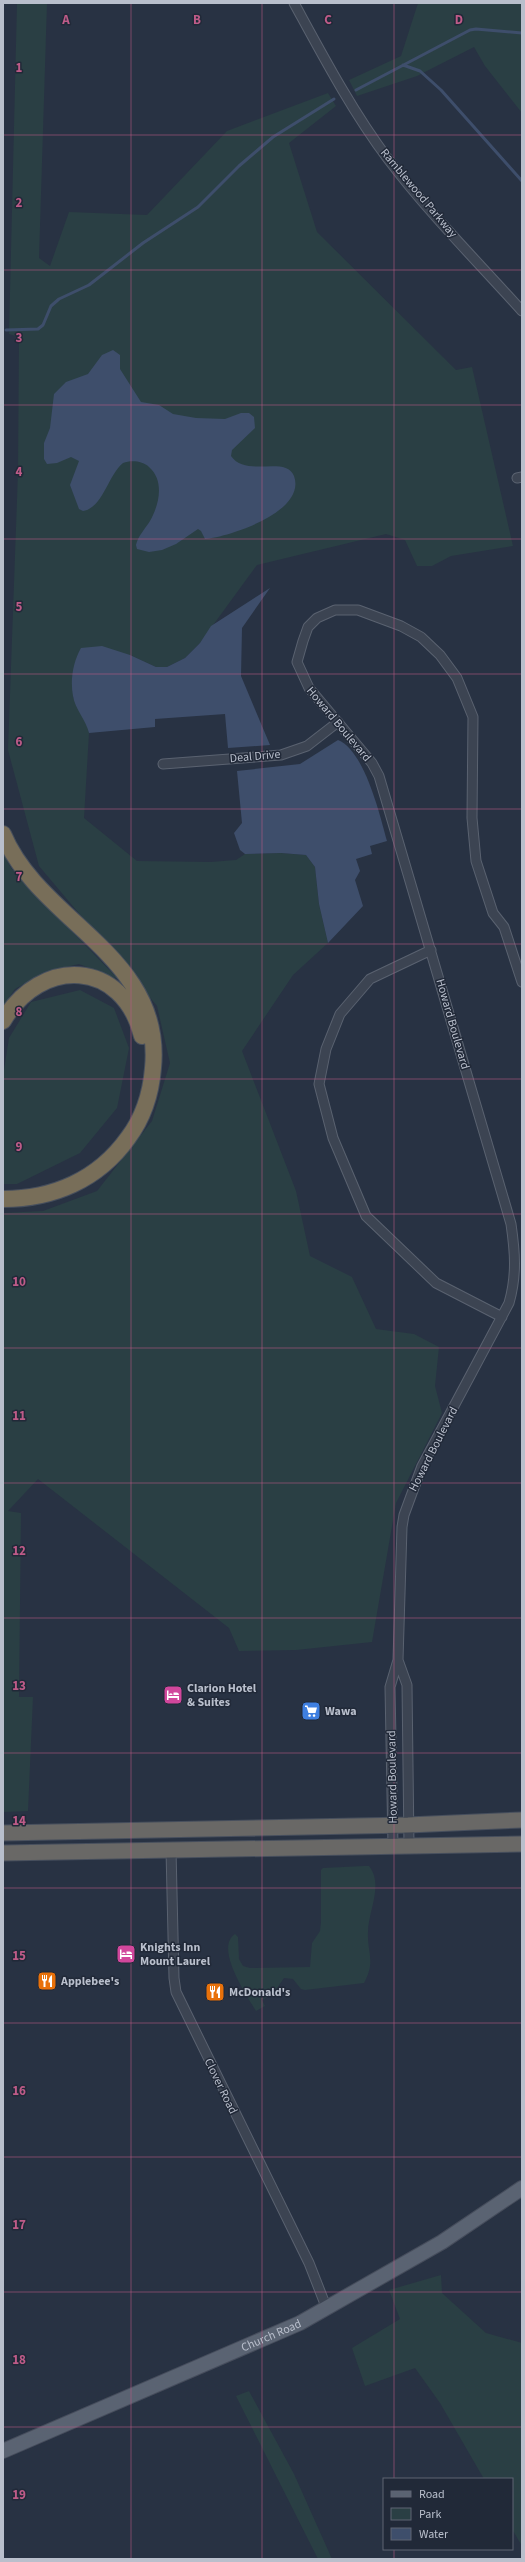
<svg xmlns="http://www.w3.org/2000/svg" width="525" height="2562" font-family="'Source Sans 3',sans-serif">
  <style>
    .green { fill: #2a3f44 }
    .water { fill: #3e4e6b }
    .lines { fill: none; stroke-linecap: round; stroke-linejoin: round }
    .stream { stroke: #3e4e6b; stroke-width: 3 }
    .minor-casing { stroke: #5a6270; stroke-width: 11 }
    .primary-casing { stroke: #464d5c; stroke-width: 16 }
    .trunk-casing { stroke: #474f5d; stroke-width: 17 }
    .motorway-casing { stroke: #474f5d; stroke-width: 18 }
    .minor { stroke: #3c4452; stroke-width: 9 }
    .primary { stroke: #5a6372; stroke-width: 14 }
    .trunk { stroke: #696866; stroke-width: 15 }
    .motorway { stroke: #786e59; stroke-width: 16 }
    .grid { fill: none; stroke: #be5b88; stroke-width: 1; stroke-opacity: 0.55 }
    .labels { text-anchor: middle; stroke-width: 3; stroke-linejoin: round; paint-order: stroke }
    .street-label { font-size: 12px; fill: #b9bfcc; stroke: #212938 }
    .poi-label { font-size: 12px; font-weight: bold; fill: #b9bfcc; stroke: #212938; text-anchor: start }
    .grid-label { font-size: 13px; text-anchor: middle; font-weight: bold; fill: #be5b88; stroke: #212938; stroke-width: 3; stroke-linejoin: round; paint-order: stroke }
  </style>
  <rect width="100%" height="100%" fill="#283243"/>
  <path class="green" d="M17,3H47L39,258L50,266L69,212L147,215L227,131L328,93L336,106L289,143L317,232L456,370L472,367L513,546L451,556L432,566H417L405,540L386,534L257,565L200,643L185,658L167,667H156L130,655L73,697L86,720L89,733L84,818L137,861L211,862L236,860L245,854L281,853L306,855L315,867L319,904L328,943L293,975L242,1051L296,1191L310,1256L352,1277L376,1329L414,1334L439,1347L435,1386L442,1413L396,1503L372,1642L296,1650L239,1651L229,1628L38,1479L8,1511L21,1513L19,1697H33L28,1811L3,1812V1213L43,1211L97,1191L152,1121L170,1063L157,1006L39,866L8,750L18,472L19,337L9,334Z
    M418,3H522V113L485,66L474,47L417,76L357,96L349,80L401,56Z
    M3,852L11,868L118,979L79,964L45,972L15,989L3,1006Z
    M80,990L114,1008L129,1048L117,1108L80,1153L17,1184H3V1076L9,1038L31,1002Z
    M364,1866H369C384,1885 368,1911 368,1932C367,1953 376,1961 364,1983L305,1990L301,1989L293,1979L284,1978L273,1994L262,2000L265,2006L256,2011C247,1996 214,1948 235,1934L238,1937L239,1959L243,1966L250,1968L310,1967L312,1943L320,1931L321,1922V1870L323,1868Z
    M441,2275L442,2293L486,2333L522,2343V2546L512,2529V2479H484L440,2403L415,2368L365,2386L352,2348L400,2319L389,2290Z
    M249,2391L294,2474L332,2559H318L236,2396Z"/>
  <path class="water" d="M113,350L120,355V369L141,402L159,405L173,414L196,418L225,419L241,413H249L254,417L255,428L232,450L231,456C246,478 286,455 294,476C307,512 228,537 205,539L201,531L198,529L176,544L162,550L149,552L137,549L136,545C138,536 145,529 150,521C159,505 165,481 149,467C143,461 131,460 123,463C108,475 103,508 83,511L79,509L70,485L79,461L71,457L57,463L47,464L44,459V443L50,428L54,394L66,382L88,374L102,355Z
    M270,588L242,628L241,676L270,745L228,748L225,714L155,719V727L89,733C86,720 75,709 73,696C70,680 73,662 81,648L102,646L130,655L156,667H167L185,658L200,643L211,626Z
    M338,740C365,751 380,816 387,841L370,846L372,854L356,859L360,871L355,880L363,906L328,943L319,904L315,867L306,855L281,853L245,854L240,850L234,833L242,823L237,771L300,764Z"/>
  <g class="lines">
    <path class="stream" d="M403,65L420,71L441,90L522,181
      M356,90L470,30L476,29L522,33
      M6,330L38,329L43,325L51,306L59,299L89,285L143,243L198,207L239,166L273,137L334,99"/>
    <g class="minor-casing">
      <path id="minor" d="M294,3C323,56 352,111 388,159C428,212 477,261 522,311
        M517,478L522,477
        M163,764L281,755L307,746L338,722
        M431,950L370,979L340,1014L326,1049L319,1084L333,1138L366,1216L436,1283L502,1317
        M398,1660L407,1685L409,1846
        M393,1846L390,1687L398,1660L402,1527L404,1515L422,1466L509,1303C517,1275 515,1252 511,1224L379,776L372,763L309,688L297,662L303,641L308,627L317,618L335,610H358L401,626L421,637L440,655L457,678L473,717L472,818L476,861L493,913L504,927L522,982
        M171,1850L174,1978L176,1992L309,2263L327,2309"/>
    </g>
    <g class="primary-casing">
      <g id="primary">
        <path id="s1" d="M3,2451L300,2323L442,2242L522,2188"/>
      </g>
    </g>
    <g class="trunk-casing">
      <path id="trunk" d="M3,1833L408,1825L522,1820
        M3,1853L522,1844"/>
    </g>
    <g class="motorway-casing">
      <path id="motorway" d="M3,834C40,923 164,955 153,1068C151,1093 143,1118 128,1138C98,1180 53,1199 3,1199
        M3,1021C41,956 123,959 142,1036"/>
    </g>
    <use href="#minor" class="minor"/>
    <use href="#primary" class="primary"/>
    <use href="#trunk" class="trunk"/>
    <use href="#motorway" class="motorway"/>
  </g>
  <path class="grid" d="M131,3V2559M262,3V2559M394,3V2479M3,135H522M3,270H522M3,405H522M3,539H522M3,674H522M3,809H522M3,944H522M3,1079H522M3,1214H522M3,1348H522M3,1483H522M3,1618H522M3,1753H522M3,1888H522M3,2023H522M3,2157H522M3,2292H522M3,2427H522M394,2549V2559"/>
  <defs>
    <g id="hotel-square" transform="scale(1)"><rect x="-9" y="-9" width="18" height="18" rx="4" fill="#d1479c" stroke="#212938"/><path d="M-6-4.5h1.5V1H6V5H4.5V3h-9V5H-6ZM-4 0a1.8 1.8 0 1 1 3.6 0ZM.5 0V-2.5h3Q6-2.5 6 0Z" fill="#fff"/></g>
    <g id="supermarket-square" transform="scale(1)"><rect x="-9" y="-9" width="18" height="18" rx="4" fill="#3f7fe0" stroke="#212938"/><path d="M-6-5.5h2.5l.6 2H6L4.5 2H-2.5L-4.4-4H-6ZM-1.5 3.2a1.3 1.3 0 1 0 .1 0ZM3 3.2a1.3 1.3 0 1 0 .1 0Z" fill="#fff"/></g>
    <g id="restaurant-square" transform="scale(1)"><rect x="-9" y="-9" width="18" height="18" rx="4" fill="#e8710a" stroke="#212938"/><path d="M-5-6h1v4h1v-4h1v4h1v-4h1v5L-1.5 .5V6h-2V.5L-5-1ZM5-6V6H3V1.5H1.5Q1.5-4 5-6Z" fill="#fff"/></g>
  </defs>
  <g fill-rule="evenodd">
    <use href="#hotel-square" x="173" y="1695"/>
    <use href="#supermarket-square" x="311" y="1711"/>
    <use href="#hotel-square" x="126" y="1954"/>
    <use href="#restaurant-square" x="47" y="1981"/>
    <use href="#restaurant-square" x="215" y="1992"/>
  </g>
  <g class="labels">
    <g class="street-label">
      <text transform="translate(419 193) rotate(50)" y="4">Ramblewood Parkway</text>
      <text transform="translate(339 724) rotate(50)" y="4">Howard Boulevard</text>
      <text transform="translate(255 756) rotate(-5)" y="4">Deal Drive</text>
      <text transform="translate(453 1024) rotate(74)" y="4">Howard Boulevard</text>
      <text transform="translate(433 1449) rotate(-63)" y="4">Howard Boulevard</text>
      <text transform="translate(392 1777) rotate(-91)" y="4">Howard Boulevard</text>
      <text transform="translate(221 2086) rotate(64)" y="4">Clover Road</text>
      <text dy="4" stroke="none"><textPath href="#s1" startOffset="292">Church Road</textPath></text>
    </g>
    <g class="poi-label">
      <text x="187" y="1692">Clarion Hotel<tspan x="187" dy="14">&amp; Suites</tspan></text>
      <text x="325" y="1715">Wawa</text>
      <text x="140" y="1951">Knights Inn<tspan x="140" dy="14">Mount Laurel</tspan></text>
      <text x="61" y="1985">Applebee's</text>
      <text x="229" y="1996">McDonald's</text>
    </g>
  </g>
  <g class="grid-label">
    <text x="66" y="24">A</text>
    <text x="197" y="24">B</text>
    <text x="328" y="24">C</text>
    <text x="459" y="24">D</text>
    <text x="19" y="72">1</text>
    <text x="19" y="207">2</text>
    <text x="19" y="342">3</text>
    <text x="19" y="476">4</text>
    <text x="19" y="611">5</text>
    <text x="19" y="746">6</text>
    <text x="19" y="881">7</text>
    <text x="19" y="1016">8</text>
    <text x="19" y="1151">9</text>
    <text x="19" y="1286">10</text>
    <text x="19" y="1420">11</text>
    <text x="19" y="1555">12</text>
    <text x="19" y="1690">13</text>
    <text x="19" y="1825">14</text>
    <text x="19" y="1960">15</text>
    <text x="19" y="2095">16</text>
    <text x="19" y="2229">17</text>
    <text x="19" y="2364">18</text>
    <text x="19" y="2499">19</text>
  </g>
  <rect width="525" height="2562" fill="none" stroke="#b9bfcc" stroke-width="8"/>
  <rect x="383" y="2478" width="130" height="72" fill="#212938" stroke="#5e6573"/>
  <rect x="391" y="2491" width="20" height="6" fill="#5a6372" stroke="#5e6573"/>
  <text x="419" y="2498" font-size="12" fill="#b9bfcc">Road</text>
  <rect x="391" y="2508" width="20" height="12" fill="#2a3f44" stroke="#5e6573"/>
  <text x="419" y="2518" font-size="12" fill="#b9bfcc">Park</text>
  <rect x="391" y="2528" width="20" height="12" fill="#3e4e6b" stroke="#5e6573"/>
  <text x="419" y="2538" font-size="12" fill="#b9bfcc">Water</text>
</svg>
